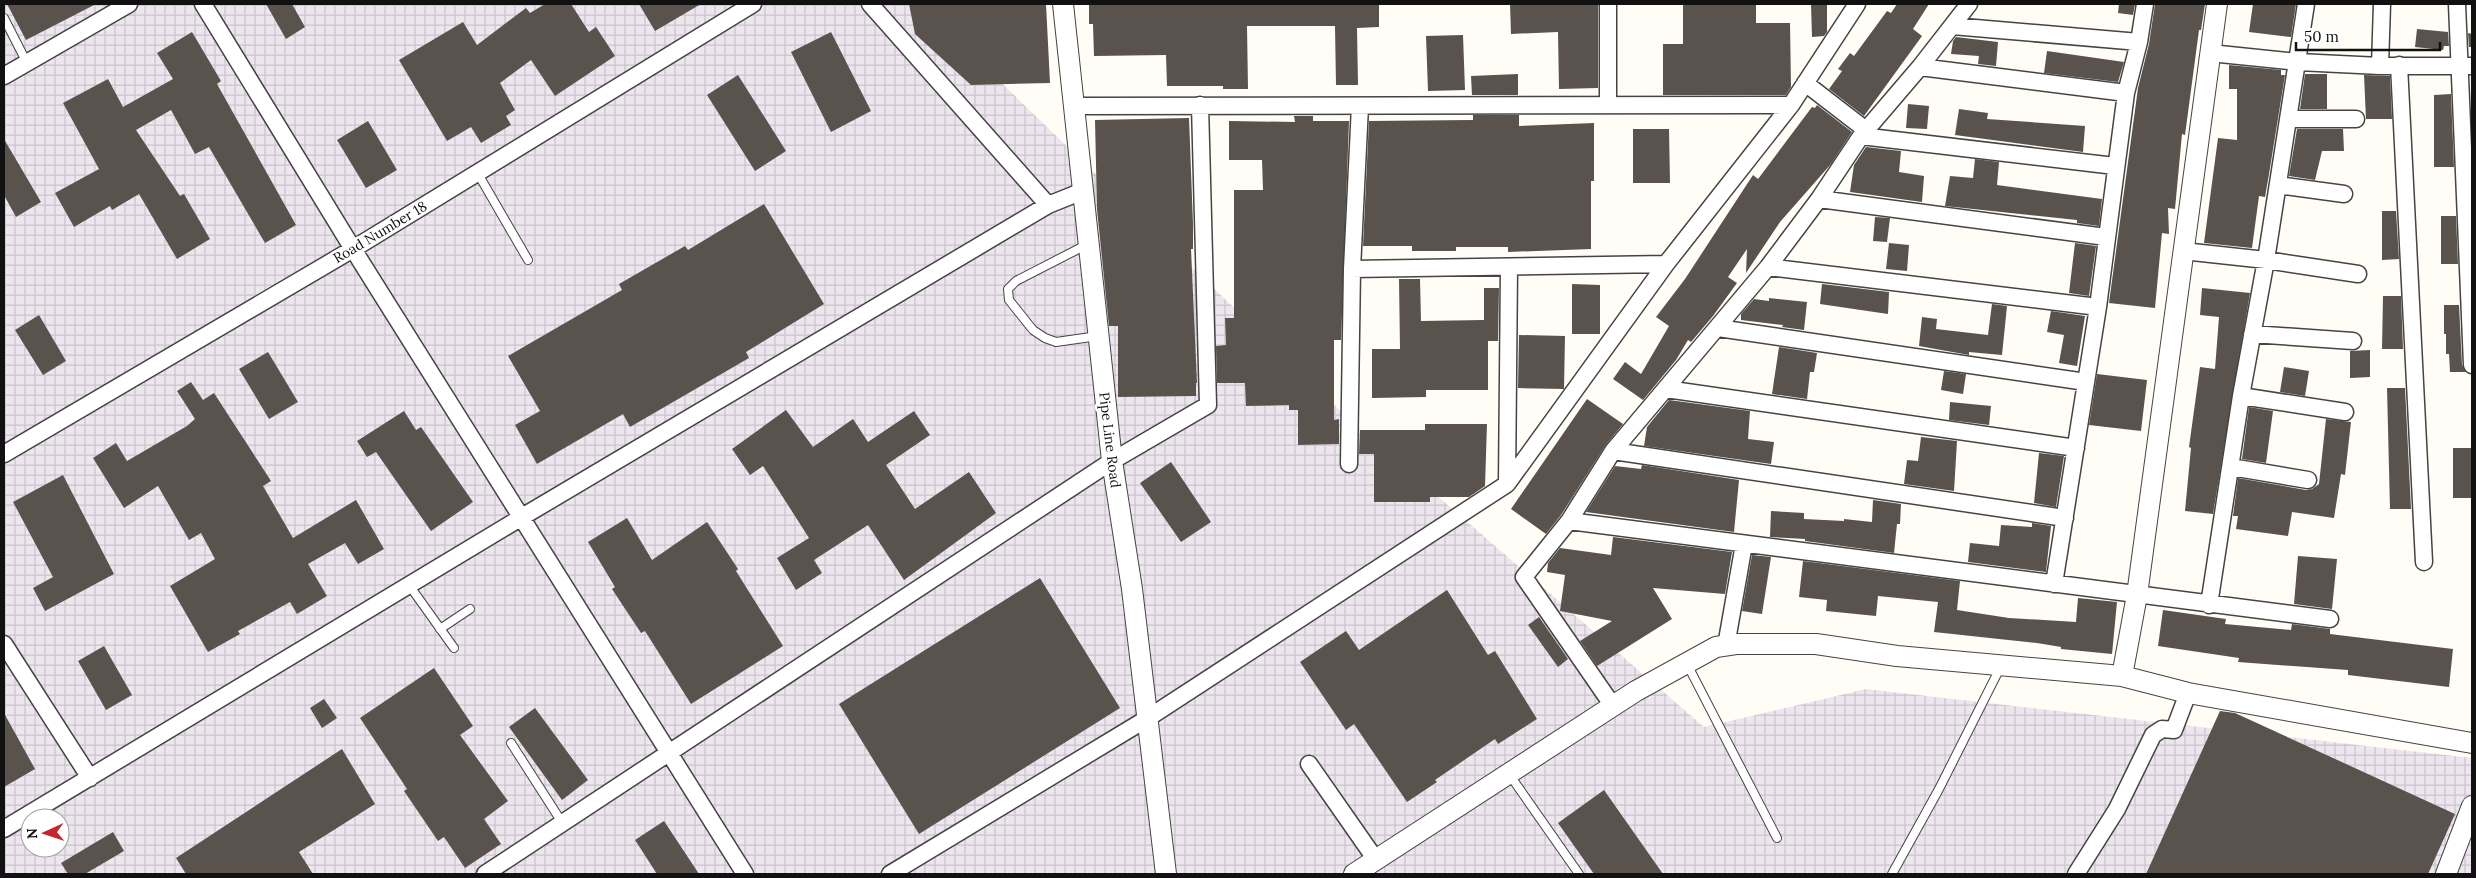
<svg xmlns="http://www.w3.org/2000/svg" width="2476" height="878" font-family="Lora,serif">
  <style>
    .industrial { fill: url(#industrial-grid); fill-rule: evenodd }
    .building { fill: #5a524d }
    .lines { fill: none; stroke-linecap: round; stroke-linejoin: round }
    .service-casing { stroke: #444; stroke-width: 10 }
    .minor-casing { stroke: #444; stroke-width: 19 }
    .tertiary-casing { stroke: #444; stroke-width: 22 }
    .service { stroke: #fff; stroke-width: 8 }
    .minor { stroke: #fff; stroke-width: 16 }
    .tertiary { stroke: #fff; stroke-width: 20 }
    .labels { text-anchor: middle; stroke-width: 5; stroke-linejoin: round; paint-order: stroke }
    .street-label { font-size: 14px; fill: #111; stroke: #fff }
  </style>
  <defs>
    <pattern id="industrial-grid" width="8" height="8" patternUnits="userSpaceOnUse" patternTransform="scale(1.25)"><rect width="8" height="8" fill="#eee6ef"/><path d="M0 4h8M4 0v8" fill="none" stroke="#cbc4cc"/></pattern>
  </defs>
  <rect width="100%" height="100%" fill="#fffdf5"/>
  <path class="industrial" d="M4,4H920L1352,422L1704,727L1866,689L2472,758V874H4ZM30,818H60V848H30Z"/>
  <path class="building" d="M7,4H96L26,40Z
    M266,4H292L305,27L286,39Z
    M545,4H571L589,32L596,27L615,56L555,96L531,60L500,83L515,110L506,116L511,125L481,143L471,127L447,141L399,60L463,22L477,45L526,8L530,13Z
    M639,4H701L655,31Z
    M909,4H1046L1050,83L971,85L915,34Z
    M1089,4H1379V27L1357,28L1358,85H1336L1335,26H1247L1248,89H1223V86H1167L1166,55L1094,56L1093,24H1089Z
    M1510,4H1598V88L1559,89L1558,32L1511,34Z
    M1683,4H1756V23H1790L1791,87L1786,95H1663V44H1683Z
    M1811,4H1827V32L1824,36L1812,37Z
    M1897,4H1929L1913,29L1922,36L1864,116L1829,89L1842,71L1838,69L1850,53L1854,56L1887,11L1891,13Z
    M2119,4H2135L2133,15L2118,13Z
    M2155,4H2205L2201,30H2199L2185,135L2182,134L2175,209L2168,208L2169,234L2162,233L2155,308L2109,303L2138,88L2149,44Z
    M2253,4H2296L2291,37L2249,32Z
    M2417,29L2448,32L2449,46H2444L2443,50L2415,47Z
    M192,32L221,81L217,84L296,225L265,243L209,147L195,154L171,110L136,130L180,196L184,194L210,239L177,259L139,194L112,210L110,206L74,227L55,193L99,169L63,103L108,79L123,107L173,79L157,53Z
    M831,32L871,111L831,132L791,52Z
    M2468,33L2472,34V47H2469Z
    M1463,35L1465,90L1428,91L1426,36Z
    M1956,37L1998,42L1996,66L1978,64L1979,56L1951,54L1953,41Z
    M2047,51L2124,62L2118,82L2044,73Z
    M2229,65L2281,70V75H2285L2269,174L2265,197L2259,196L2252,248L2204,243L2218,138L2237,140V89H2229Z
    M1518,74V95H1472L1471,76Z
    M2305,74H2327V109H2300Z
    M738,75L786,151L755,171L707,95Z
    M2364,75L2390,76L2392,119H2366Z
    M2451,94L2454,167H2434V95Z
    M1908,104L1929,106L1927,129L1906,128Z
    M1817,105L1852,132L1831,164L1780,222L1746,273L1747,249L1728,277L1737,283L1713,316L1691,342L1688,340L1676,360L1643,400L1613,379L1625,362L1641,374L1669,326L1656,317L1685,279L1753,175L1758,179L1812,107L1815,108Z
    M1959,109L1988,113L1987,119L2085,126L2083,152L1955,135Z
    M1473,115H1519V126L1594,123V181H1591V249L1508,252V247H1456V251H1412V246H1363L1369,121L1473,120Z
    M1294,116H1313V121H1349L1341,340H1334V420L1339,419V444L1298,445V410H1289V405L1246,406L1245,383H1217L1216,346L1226,345L1225,318H1234V190H1263L1262,160H1229V121L1295,122Z
    M1189,118L1193,224V249H1191L1197,383H1196V396L1118,397V326H1109L1097,209L1095,120Z
    M368,121L397,170L366,188L337,140Z
    M1633,129H1669L1670,183H1633Z
    M2297,129H2343L2344,151H2322L2315,180L2289,176Z
    M4,139L41,202L16,217L4,195Z
    M1866,147L1901,151L1899,172L1924,176L1922,202L1850,192L1854,165Z
    M1975,159L1999,162L1997,185L2102,199L2099,226L2077,223V220L1945,206L1950,176L1973,178Z
    M764,204L824,304L746,352L749,358L630,427L623,414L537,464L515,425L540,411L508,356L622,290L619,284L685,246L688,250Z
    M2382,211H2396L2399,259L2382,260Z
    M2441,216H2456L2458,264H2441Z
    M1875,217L1890,218L1887,242L1873,241Z
    M1889,243L1909,245L1907,271L1886,269Z
    M2075,243L2096,246L2089,296L2069,293Z
    M1399,279H1420L1421,321L1484,320V288H1499L1498,341H1488V390H1426V397L1372,398V349H1400Z
    M1572,284L1600,285V334H1572Z
    M1822,284L1889,292L1888,314L1820,304Z
    M2202,288L2250,293L2213,514L2185,511L2191,448L2189,447L2200,367L2215,369L2219,317L2200,315Z
    M2383,296H2401L2403,349H2382Z
    M1769,298L1807,302L1804,330L1782,327L1783,325L1741,320V314L1754,299L1769,301Z
    M1992,304L2007,306L2002,355L1969,352V355L1919,346L1922,317L1937,319L1936,329L1988,335Z
    M2444,305H2459L2462,365L2466,372H2450L2449,354H2446V334H2444Z
    M2051,311L2085,316L2077,366L2059,363L2064,335L2047,332Z
    M39,315L66,361L43,375L15,330Z
    M1519,335L1565,336L1564,389L1518,388Z
    M1779,347L1817,353L1814,372H1810L1807,399L1772,394Z
    M2370,350V377L2350,378V351Z
    M268,352L298,402L269,419L239,369Z
    M2284,367L2309,371L2305,396L2280,392Z
    M1944,371L1966,374L1963,394L1941,390Z
    M2097,374L2147,380L2141,431L2089,425Z
    M191,382L203,400L214,393L271,481L263,486L293,538L356,500L384,549L358,564L345,543L308,564L327,596L297,614L290,602L238,631L240,634L208,652L170,586L215,559L201,533L189,540L158,486L124,508L93,458L116,443L127,461L187,426L195,419L177,391Z
    M2387,388H2405L2411,509H2390Z
    M1587,399L1623,424L1605,446L1561,515L1546,534L1511,509Z
    M1669,400L1750,411L1748,439L1774,442L1771,464L1644,446L1647,427Z
    M1950,402L1991,406L1989,425L1949,420Z
    M2249,407L2273,411L2266,463L2242,459Z
    M786,410L813,447L853,419L868,442L914,411L930,435L886,465L915,509L969,472L996,513L904,580L868,525L814,560L822,573L796,590L777,558L809,538L763,466L750,475L732,449Z
    M404,411L416,430L421,427L473,502L431,531L376,452L367,457L357,441Z
    M2326,419L2351,422L2345,475L2341,474L2334,518L2292,512L2288,536L2236,529L2238,516H2233L2238,478L2306,490L2312,489L2319,484Z
    M1425,424H1487L1485,486L1469,497H1430V502H1374V454H1359L1360,430H1425Z
    M1921,437L1957,441L1954,491L1904,484L1907,460L1918,461Z
    M2453,448H2472V498H2453Z
    M2039,453L2064,456L2056,507L2034,503Z
    M1171,462L1211,522L1181,542L1140,483Z
    M1642,465L1739,480L1734,532L1586,512L1615,466L1641,469Z
    M63,475L114,574L45,611L33,588L53,577L13,502Z
    M1873,500L1901,504L1900,524H1897L1894,553L1805,541V539L1770,537L1771,511L1804,513V519L1844,521V519L1872,522Z
    M627,518L652,560L707,522L738,569L736,571L783,646L691,704L645,631L641,633L612,589L615,587L588,542Z
    M2032,523L2051,526L2046,572L1968,562L1970,543L1999,546L2001,525L2032,527Z
    M1613,537L1732,552L1725,594L1653,588L1672,619L1597,666L1580,641L1612,621L1560,611L1565,575L1547,572L1548,563L1560,548L1611,555Z
    M1752,555L1771,557L1762,614L1742,611Z
    M2298,556L2337,559L2332,609L2294,604Z
    M1803,561L1960,581L1957,610L2009,618L2076,622L2078,598L2117,602L2112,654L2061,649V647L2037,643L1934,632L1938,602L1878,596L1876,616L1826,611L1827,600L1799,597Z
    M1040,578L1120,708L919,834L839,704Z
    M1447,590L1488,655L1495,651L1537,719L1498,744L1495,739L1435,780L1437,782L1407,802L1354,724L1346,730L1300,662L1346,631L1359,650Z
    M2163,610L2226,619L2225,624L2291,630L2292,624L2330,629V634L2453,649L2449,687L2348,675V670L2238,662L2239,658L2158,646Z
    M1539,617L1568,659L1558,667L1528,625Z
    M104,646L132,695L106,710L78,661Z
    M434,668L473,726L460,735L508,801L484,819L501,844L465,868L444,837L438,841L404,791L407,789L360,718Z
    M324,699L337,718L322,728L310,708Z
    M535,708L588,780L562,800L509,727Z
    M2220,711L2235,713L2455,814L2428,874H2146Z
    M4,713L35,769L4,787Z
    M342,749L375,804L299,852L313,874H186L176,858Z
    M1604,790L1663,874H1594L1558,823Z
    M664,821L699,874H657L635,840Z
    M113,832L124,851L85,874H68L61,863Z"/>
  <g class="lines">
    <g class="service-casing">
      <path id="service" d="M4,18L27,63
        M477,172L528,260
        M1088,244L1016,281L1008,289L1009,300L1033,330L1045,338L1056,342L1098,336
        M409,585L454,648
        M440,629L470,609
        M1687,664L1777,838
        M511,743L563,824
        M1509,774L1579,874
        M1892,874L1939,789L2001,666"/>
    </g>
    <g class="minor-casing">
      <path id="minor" d="M203,4L353,249L745,874
        M870,4L1048,205
        M1608,4V105
        M2457,4L2472,365
        M1952,26L2139,42
        M2210,53L2298,62L2380,66H2472
        M2399,65L2424,562
        M2380,66L2382,4
        M1920,67L2126,93
        M4,76L129,4
        M1805,83L1866,130
        M1074,106L1791,105
        M2289,119H2356
        M1861,136L2115,166
        M2278,185L2344,194
        M1819,199L2106,237
        M2183,251L2266,260L2358,274
        M1768,267L2098,307
        M1352,269L1666,264
        M1718,328L2086,382
        M2252,334L2353,341
        M1666,389L2076,448
        M2241,396L2345,412
        M1613,451L2065,518
        M4,454L353,249L753,4
        M1349,464L1352,269L1360,106
        M2231,467L2308,480
        M1507,484L1509,267
        M1569,521L2330,619
        M2054,584L2098,307L2126,93L2139,42L2145,4
        M2209,605L2241,396L2266,260L2306,4
        M4,644L90,778
        M1726,646L1744,544
        M1613,706L1524,577L1569,521L1613,451L1768,267L1819,199L1861,136L1920,67L1969,4
        M1309,764L1376,860
        M4,829L522,517L1048,205L1083,191
        M485,874L1112,461L1208,405L1200,105
        M890,874L1148,718L1507,484L1666,264L1791,105L1857,4
        M2076,874L2117,809L2153,735L2162,729L2174,730L2188,693"/>
    </g>
    <g class="tertiary-casing">
      <path id="tertiary" d="M1063,4L1112,461L1132,589L1166,874
        M2217,4L2137,595L2122,676L2188,693L2472,743
        M1354,874L1636,691L1716,647L1736,644H1816L1897,656L2122,676
        M2446,874L2472,806"/>
    </g>
    <use href="#service" class="service"/>
    <use href="#minor" class="minor"/>
    <use href="#tertiary" class="tertiary"/>
  </g>
  <g class="labels">
    <g class="street-label">
      <text transform="translate(380 232) rotate(-31)" y="5">Road Number 18</text>
      <text transform="translate(1110 440) rotate(83)" y="5">Pipe Line Road</text>
    </g>
  </g>
  <rect width="2476" height="878" fill="none" stroke="#111111" stroke-width="10"/>
  <g transform="translate(45 833) rotate(267)"><circle r="24" fill="#ffffff" stroke="#a0a0a0"/>
  <path d="M0-4L9 19L0 12L-9 19Z" fill="#c4262e"/>
  <text y="-8" font-size="14" font-weight="bold" text-anchor="middle" fill="#111111">N</text>
  </g>
  <path d="M2296 42v8h144v-8" fill="none" stroke="#111111" stroke-width="2.5"/>
  <text x="2304" y="42" font-size="15" fill="#111111" stroke="#ffffff" stroke-width="4" paint-order="stroke">50 m</text>
</svg>
